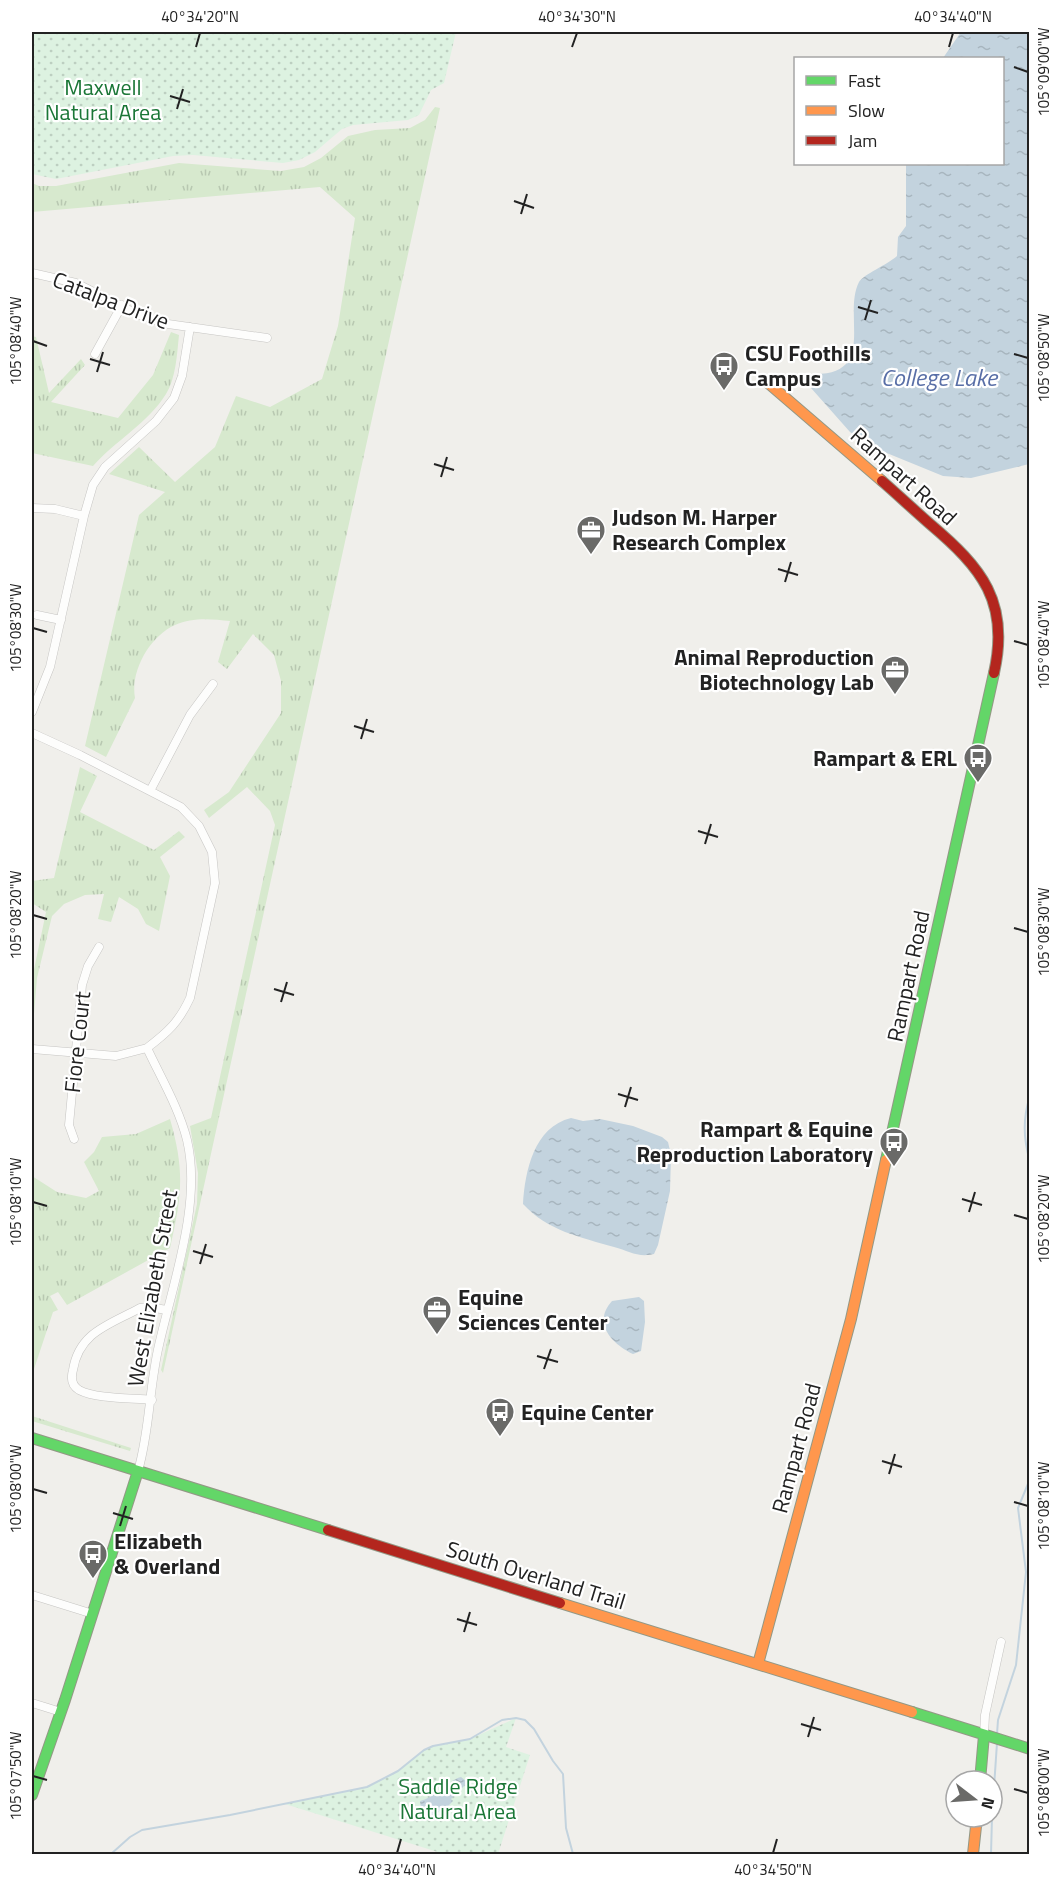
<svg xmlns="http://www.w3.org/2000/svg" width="1061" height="1886" font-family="'Titillium Web',sans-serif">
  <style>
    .grass { fill: url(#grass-tufts) }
    .park { fill: url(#park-dots) }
    .water { fill: url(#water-ripples) }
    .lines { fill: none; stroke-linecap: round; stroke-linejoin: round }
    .stream { stroke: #c3d3de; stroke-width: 2 }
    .street-casing { stroke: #c6c5c3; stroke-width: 9 }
    .fast-casing { stroke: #939885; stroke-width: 12 }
    .slow-casing { stroke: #939885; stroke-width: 12 }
    .jam-casing { stroke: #939885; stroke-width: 12 }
    .street { stroke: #fdfdfc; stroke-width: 8 }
    .fast { stroke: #63d668; stroke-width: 10 }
    .slow { stroke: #ff974d; stroke-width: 10 }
    .jam { stroke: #b3261e; stroke-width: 10 }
    .ticks { fill: none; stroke: #222; stroke-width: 2 }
    .labels { text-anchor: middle; stroke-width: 4.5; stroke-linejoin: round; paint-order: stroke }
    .park-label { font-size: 22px; fill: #1a7636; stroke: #fff }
    .street-label { font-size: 22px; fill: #222; stroke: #fff }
    .poi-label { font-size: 22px; font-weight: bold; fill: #222; stroke: #fff; text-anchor: start }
    .water-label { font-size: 24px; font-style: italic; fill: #596fa7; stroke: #fff }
    .neatline { fill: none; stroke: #222; stroke-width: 2 }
    .ticks-label { font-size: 15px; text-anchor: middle; fill: #222 }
  </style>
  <defs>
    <pattern id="grass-tufts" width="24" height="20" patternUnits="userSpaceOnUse" patternTransform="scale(1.5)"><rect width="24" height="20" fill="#d7e9ce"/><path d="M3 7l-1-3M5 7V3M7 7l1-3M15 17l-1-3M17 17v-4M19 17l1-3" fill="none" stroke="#b8c8b1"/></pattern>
    <pattern id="park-dots" width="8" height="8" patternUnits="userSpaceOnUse" patternTransform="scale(1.5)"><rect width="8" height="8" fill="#ddf2e1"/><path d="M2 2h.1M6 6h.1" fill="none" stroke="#bdcfc1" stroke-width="1.8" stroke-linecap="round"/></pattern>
    <pattern id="water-ripples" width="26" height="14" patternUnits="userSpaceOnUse" patternTransform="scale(1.5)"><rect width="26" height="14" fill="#c3d3de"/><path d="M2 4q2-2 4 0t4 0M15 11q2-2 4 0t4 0" fill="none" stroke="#a7b5be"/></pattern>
  </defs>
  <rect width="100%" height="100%" fill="#f0efeb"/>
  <path class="grass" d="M435,107L440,108L163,1373L161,1370L197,1204L198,1173L190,1126L211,1118L275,825L270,811L247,787L209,818L204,810L229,792L281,713V681L274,655L253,634L227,669L218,662L230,621C211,619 193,617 175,625C150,636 130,671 135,698L106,757L85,746L139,515L165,492L109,474L139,447L175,482L215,447L236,396L270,407L322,379L338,326L355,218L320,187L32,212V183L39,186H56L179,163L281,171L304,167L321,158L348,136L375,130L410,128L425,120Z
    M171,332L179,335C177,354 176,378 166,394C148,423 115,441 93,466L32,453V336L36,337L49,393L81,359L85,365L51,402L118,418L153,375Z
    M80,767L97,776L80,812L154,850L179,831L185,837L160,857L170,876L159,931L146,924L138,909L119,897L111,922L98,919L104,894L85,895L64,904L52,916L37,978L32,1038V979L46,912L32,903V881L54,878Z
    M170,1119C185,1171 182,1196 170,1248L67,1305L58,1292L50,1296L58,1310L53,1312L32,1375V1176L57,1192L86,1198L99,1191L84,1162L94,1152L102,1137L136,1134Z
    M32,1416L131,1448L130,1451L32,1421Z"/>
  <path class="park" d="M32,32H456L444,83L431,90L419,115L408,120L353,125L342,129L315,152L299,160L283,163L193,155L173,156L56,179L32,174Z
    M516,1718L506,1747L530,1755L498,1854H444L285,1804L367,1787L398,1771L424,1750L433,1746L470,1739Z"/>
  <path class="water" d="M961,32H1030L1029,464L971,478L943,476L872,447L850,432L811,388L812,374C878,376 842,315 859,282C864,274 887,265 897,256L898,237L906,226V164H1002V58H943Z
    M571,1118L583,1121L600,1119L633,1126L662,1137L668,1142L671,1155L670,1191L658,1245L654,1254C638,1258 629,1251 614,1247C580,1237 548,1231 523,1204C525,1171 534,1127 571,1118Z
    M639,1297L644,1301L645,1322L641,1351L633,1354C612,1344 592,1323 612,1301Z
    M461,1777L466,1781L465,1785L451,1799L453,1801L447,1807L444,1806C439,1813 434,1817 426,1815L421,1810L420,1801C436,1797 445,1782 461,1777Z"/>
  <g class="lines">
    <path class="stream" d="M1030,1096C1023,1117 1023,1139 1030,1161
      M997,1734L998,1720L1016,1665L1026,1572L1018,1508L1030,1479
      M992,1817L997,1743
      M111,1854L130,1837L142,1830L230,1815L367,1787L398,1771L424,1750L433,1746L470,1739L502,1720L516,1718L525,1720L534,1729L553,1761L563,1774L566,1828L573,1854
      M991,1854L992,1817"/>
    <g class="street-casing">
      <path id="street" d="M32,273L76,283L139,315L168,324L267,338
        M95,354L122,305
        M32,508L55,509L84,516
        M37,615L61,620
        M32,712L50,667L84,516L93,485L105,467L156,421L174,398L182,376L190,327
        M32,733L80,755L181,807L199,826L212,852L215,883L190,998C179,1022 168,1032 147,1048C161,1078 179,1108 187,1140C202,1203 173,1283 159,1345C149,1387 150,1430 138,1471
        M150,791L190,715L213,684
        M32,1049L116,1056L147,1048
        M74,1139L69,1125L82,985L88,966L99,947
        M152,1400C131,1398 96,1399 79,1390C71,1385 71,1377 73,1370C79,1332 109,1325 140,1308L148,1307L167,1310
        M32,1595L93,1614
        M32,1703L61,1712
        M984,1735L985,1715L1001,1642"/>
    </g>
    <g class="fast-casing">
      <path id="fast" d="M886,1160L994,673
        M32,1438L328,1530
        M912,1712L992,1737
        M992,1737L1030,1749
        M980,1781L984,1735
        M32,1795L65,1700L138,1471"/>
    </g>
    <g class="slow-casing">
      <path id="slow" d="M767,382L882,481
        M560,1603L912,1712
        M758,1664L851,1319L886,1160
        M973,1854L977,1817"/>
    </g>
    <g class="jam-casing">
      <path id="jam" d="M882,481C898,495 914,510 930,524C982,568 1010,602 994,673
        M328,1530L560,1603"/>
    </g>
    <use href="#street" class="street"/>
    <use href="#fast" class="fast"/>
    <use href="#slow" class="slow"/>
    <use href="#jam" class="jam"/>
  </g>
  <path class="ticks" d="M196,47L200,33M572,47L577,33M949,47L953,33M1014,67L1028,72M170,96L190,102M177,109L183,89M514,201L534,208M521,214L527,194M858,307L878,313M865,320L871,300M33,341L47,346M1014,354L1028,358M90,359L110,365M97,372L103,352M434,464L454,470M441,477L447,457M778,569L798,575M785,582L791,562M33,628L47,632M1014,641L1028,645M354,726L374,732M361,739L367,719M698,831L718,837M705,844L711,824M33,915L47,919M1014,928L1028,932M274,989L294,995M281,1002L287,982M618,1094L638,1100M625,1107L631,1087M962,1199L982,1205M33,1202L47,1206M969,1212L975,1192M1014,1215L1028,1219M193,1251L213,1257M200,1264L206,1244M537,1356L558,1362M544,1369L551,1349M882,1461L902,1467M889,1474L895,1454M33,1489L47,1493M1014,1502L1028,1506M113,1513L133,1519M120,1526L126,1506M457,1619L477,1625M464,1632L470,1612M801,1724L821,1730M808,1737L814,1717M33,1776L47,1780M1014,1789L1028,1793M397,1853L401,1839M773,1853L777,1839"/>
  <defs>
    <g id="bus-pin" transform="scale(1.5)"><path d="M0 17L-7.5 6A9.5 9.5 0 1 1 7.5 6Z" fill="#6a6a68" stroke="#fff"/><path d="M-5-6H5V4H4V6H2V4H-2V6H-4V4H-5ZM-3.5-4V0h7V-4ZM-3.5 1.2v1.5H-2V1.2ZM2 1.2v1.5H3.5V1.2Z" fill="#fff"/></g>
    <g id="office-pin" transform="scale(1.5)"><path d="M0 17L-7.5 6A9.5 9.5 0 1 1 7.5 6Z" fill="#6a6a68" stroke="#fff"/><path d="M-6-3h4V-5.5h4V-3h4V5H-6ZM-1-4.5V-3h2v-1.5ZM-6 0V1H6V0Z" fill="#fff"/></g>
  </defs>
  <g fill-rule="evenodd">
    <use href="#bus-pin" x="724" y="366"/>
    <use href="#office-pin" x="591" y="530"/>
    <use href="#office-pin" x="895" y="670"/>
    <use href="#bus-pin" x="978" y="758"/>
    <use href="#bus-pin" x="894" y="1142"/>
    <use href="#office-pin" x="437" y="1310"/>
    <use href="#bus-pin" x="500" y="1412"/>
    <use href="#bus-pin" x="93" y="1554"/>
  </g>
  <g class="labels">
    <g class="park-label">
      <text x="103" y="95">Maxwell<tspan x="103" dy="25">Natural Area</tspan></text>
      <text x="458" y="1794">Saddle Ridge<tspan x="458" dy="25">Natural Area</tspan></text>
    </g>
    <g class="street-label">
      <text transform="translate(111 300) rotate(21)" y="8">Catalpa Drive</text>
      <text transform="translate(904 476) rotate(42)" y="8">Rampart Road</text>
      <text transform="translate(908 976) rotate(-78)" y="8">Rampart Road</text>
      <text transform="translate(77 1042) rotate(-84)" y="8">Fiore Court</text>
      <text transform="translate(152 1288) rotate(-80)" y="8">West Elizabeth Street</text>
      <text transform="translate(796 1448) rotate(-75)" y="8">Rampart Road</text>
      <text transform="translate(536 1575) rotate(17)" y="8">South Overland Trail</text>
    </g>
    <g class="poi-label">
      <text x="745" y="361">CSU Foothills<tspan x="745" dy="25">Campus</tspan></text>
      <text x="612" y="525">Judson M. Harper<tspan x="612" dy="25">Research Complex</tspan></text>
      <text x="874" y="665" text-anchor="end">Animal Reproduction<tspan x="874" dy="25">Biotechnology Lab</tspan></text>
      <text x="957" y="766" text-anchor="end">Rampart &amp; ERL</text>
      <text x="873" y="1137" text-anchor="end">Rampart &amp; Equine<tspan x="873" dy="25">Reproduction Laboratory</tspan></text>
      <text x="458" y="1305">Equine<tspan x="458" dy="25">Sciences Center</tspan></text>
      <text x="521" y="1420">Equine Center</text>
      <text x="114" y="1549">Elizabeth<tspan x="114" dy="25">&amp; Overland</tspan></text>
    </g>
    <g class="water-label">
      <text x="939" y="386">College Lake</text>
    </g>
  </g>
  <rect width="1061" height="1886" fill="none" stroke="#ffffff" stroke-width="66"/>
  <rect x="794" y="57" width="210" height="108" fill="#ffffff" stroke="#a7a7a7" stroke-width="1.5"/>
  <rect x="806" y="76" width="30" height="9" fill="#63d668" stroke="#a7a7a7" stroke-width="1.5"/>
  <text x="848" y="87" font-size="18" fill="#222222">Fast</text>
  <rect x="806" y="106" width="30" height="9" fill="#ff974d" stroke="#a7a7a7" stroke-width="1.5"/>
  <text x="848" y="117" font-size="18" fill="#222222">Slow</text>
  <rect x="806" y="136" width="30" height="9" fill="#b3261e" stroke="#a7a7a7" stroke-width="1.5"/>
  <text x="848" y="147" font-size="18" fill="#222222">Jam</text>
  <g transform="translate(974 1799) rotate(107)"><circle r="28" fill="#ffffff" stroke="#a7a7a7" stroke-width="1.5"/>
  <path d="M0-4.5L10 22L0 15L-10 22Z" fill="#6a6a68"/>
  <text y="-9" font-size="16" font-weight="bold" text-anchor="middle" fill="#222222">N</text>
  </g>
  <rect x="33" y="33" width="995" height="1820" class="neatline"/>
  <g class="ticks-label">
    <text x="200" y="22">40°34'20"N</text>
    <text x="577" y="22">40°34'30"N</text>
    <text x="953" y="22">40°34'40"N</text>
    <text transform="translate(1044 72) rotate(-90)" y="5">105°09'00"W</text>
    <text transform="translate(16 341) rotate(-90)" y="5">105°08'40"W</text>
    <text transform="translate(1044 358) rotate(-90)" y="5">105°08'50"W</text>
    <text transform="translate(16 628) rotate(-90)" y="5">105°08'30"W</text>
    <text transform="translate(1044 645) rotate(-90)" y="5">105°08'40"W</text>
    <text transform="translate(16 915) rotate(-90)" y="5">105°08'20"W</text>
    <text transform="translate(1044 932) rotate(-90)" y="5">105°08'30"W</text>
    <text transform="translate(16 1202) rotate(-90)" y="5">105°08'10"W</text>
    <text transform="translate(1044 1219) rotate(-90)" y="5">105°08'20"W</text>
    <text transform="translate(16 1489) rotate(-90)" y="5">105°08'00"W</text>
    <text transform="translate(1044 1506) rotate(-90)" y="5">105°08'10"W</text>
    <text transform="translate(16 1776) rotate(-90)" y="5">105°07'50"W</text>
    <text transform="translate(1044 1793) rotate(-90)" y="5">105°08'00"W</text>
    <text x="397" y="1875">40°34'40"N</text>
    <text x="773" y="1875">40°34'50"N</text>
  </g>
</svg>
